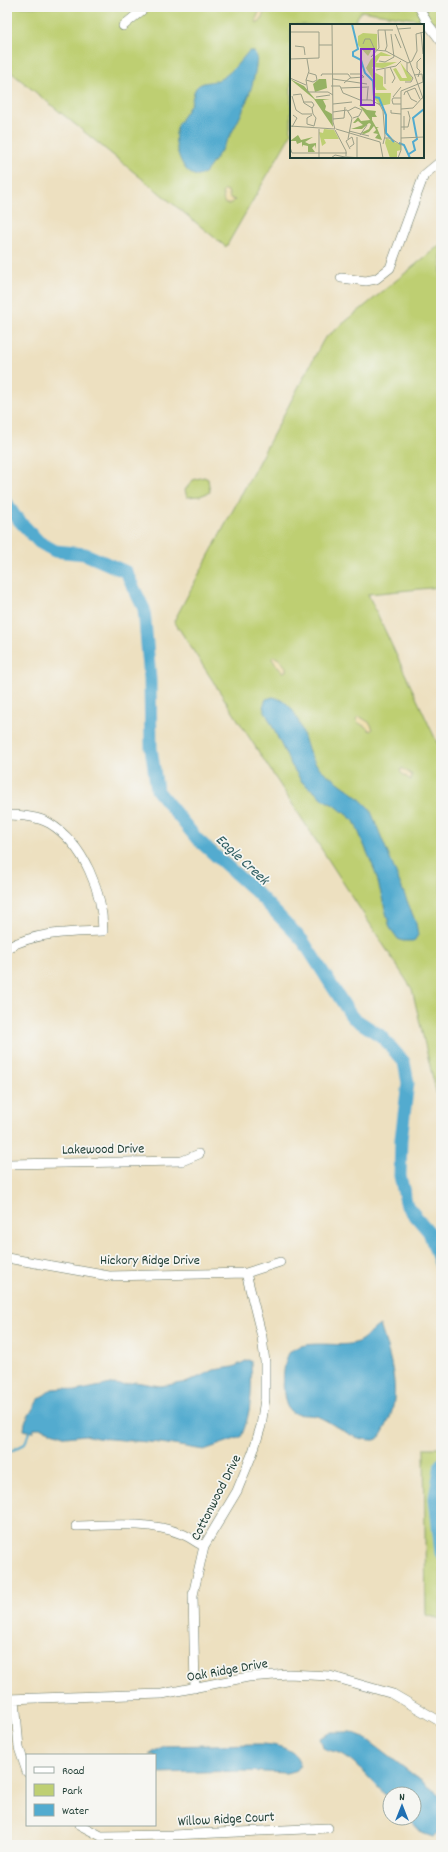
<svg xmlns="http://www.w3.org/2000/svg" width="448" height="1852" font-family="Dekko,sans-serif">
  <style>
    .green { fill: #becf72; stroke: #6e8653 }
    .sand { fill: #eeda9e; stroke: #868c69 }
    .water { fill: #52abcf; stroke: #387482 }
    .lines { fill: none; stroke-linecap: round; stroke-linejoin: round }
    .stream { stroke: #52abcf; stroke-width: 2 }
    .river { stroke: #52abcf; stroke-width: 13 }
    .minor-casing { stroke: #677665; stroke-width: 10 }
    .minor { stroke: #fff; stroke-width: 9 }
    .labels { text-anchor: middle; stroke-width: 3.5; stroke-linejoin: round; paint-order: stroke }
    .street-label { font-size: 14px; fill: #1f3d34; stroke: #f6f6f2 }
    .water-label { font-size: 15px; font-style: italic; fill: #2e5e62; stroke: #f6f6f2 }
    .inset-river { fill: none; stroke: #52abcf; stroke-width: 2 }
    .inset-road { fill: none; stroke: #9b9f88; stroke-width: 1 }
    .view { fill: #7b2cbf; fill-opacity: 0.15; stroke: #7b2cbf; stroke-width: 2 }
    .inset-edge { fill: none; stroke: #1f3d34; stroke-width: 2 }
  </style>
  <rect width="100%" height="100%" fill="#f6f6f2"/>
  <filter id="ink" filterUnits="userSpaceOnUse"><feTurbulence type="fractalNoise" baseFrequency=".025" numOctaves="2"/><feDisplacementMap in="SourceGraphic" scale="8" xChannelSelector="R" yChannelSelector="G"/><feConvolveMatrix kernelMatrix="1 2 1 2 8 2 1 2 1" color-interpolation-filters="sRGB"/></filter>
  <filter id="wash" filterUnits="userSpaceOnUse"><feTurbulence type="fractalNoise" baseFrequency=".012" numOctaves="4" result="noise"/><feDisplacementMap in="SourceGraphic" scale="16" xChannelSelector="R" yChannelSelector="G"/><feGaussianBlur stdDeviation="0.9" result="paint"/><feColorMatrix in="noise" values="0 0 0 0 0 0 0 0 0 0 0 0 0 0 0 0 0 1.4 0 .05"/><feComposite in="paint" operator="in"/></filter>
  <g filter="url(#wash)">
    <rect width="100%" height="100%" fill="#ede0c0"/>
    <path class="green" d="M7,7H441V23L361,11L353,25H291V134L226,247L7,69Z
      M441,244V587L368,594L441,751V1113L412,989L174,621L324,339Z
      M204,477L208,479L210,492L200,496L187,497L185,490L193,480Z
      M424,1448H441V1619L426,1615Z"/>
    <path class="sand" d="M261,8H265V10L260,22L257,23L256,19Z
      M225,190L228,191L230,198L235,200L230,204H225L223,199L224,196L222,193Z
      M273,656L279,659L286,667V671L282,672L272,659Z
      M359,716L370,723L373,729L370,731C366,725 358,725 356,719Z
      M402,768L412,775L411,780L409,779L400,772Z"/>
    <path class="water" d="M249,51H252L257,56C255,97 229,142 205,173C185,186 173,146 176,133C177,121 187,113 191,103C193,98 193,92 196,88C201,81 211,83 218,80C229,76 241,60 249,51Z
      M273,697C302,703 301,741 314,761C321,772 332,777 342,785C353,792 361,800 370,809L416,923L418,935L414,941H403L398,939L390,928L375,871L354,821L337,807L326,801L302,782L290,763L263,707L266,699Z
      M380,1325C391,1359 404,1397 384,1430C381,1436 378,1441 371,1440C353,1440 337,1426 321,1418C312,1412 294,1419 288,1408C281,1397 282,1361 290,1352C304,1338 338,1348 355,1343C365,1340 371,1330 380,1325Z
      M248,1360L251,1361C252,1388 252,1412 241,1437L204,1450L161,1443L97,1438L85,1435L66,1437L42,1428H35L32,1432L24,1430L25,1422L38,1400L52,1389L66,1388L76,1391L111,1384L123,1385L135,1382L160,1386L188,1382L214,1370L233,1367Z
      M331,1732H351L364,1737L441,1796C441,1808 446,1831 433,1837L422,1833L408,1818H414V1794H390V1800C379,1789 353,1758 340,1753C334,1751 329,1751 323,1748L320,1738Z
      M257,1744C272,1744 298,1747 300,1766L297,1770L286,1773L244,1771L155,1773V1755H149L163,1746Z"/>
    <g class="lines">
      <path class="stream" d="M7,1453L25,1444L29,1432"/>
      <path class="river" d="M7,503L14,515L39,542L55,551L85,554L126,572L144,609L150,679L151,748L157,790L197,839L256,892L303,941L352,1017L381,1036L404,1062L408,1083L401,1139L400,1176L407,1206L429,1232L441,1266
        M441,1464L435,1498L441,1553"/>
    </g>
  </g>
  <g filter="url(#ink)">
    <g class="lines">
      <g class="minor-casing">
        <path id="minor" d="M419,7L428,24L441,41
          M123,26L146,7
          M341,278L366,281L376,279L390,268L424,175L441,161
          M7,815C20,815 38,817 49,823C84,844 103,892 103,931C70,932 36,932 7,948
          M7,1164L182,1161L199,1154
          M7,1258L109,1276L246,1273L280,1262
          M76,1526C111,1525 149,1521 182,1534C190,1537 197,1543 204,1546
          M195,1688L193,1595L204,1546L237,1491L253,1452L261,1426L265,1399V1362L262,1337L246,1273
          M7,1699L162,1694L248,1677L288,1674L330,1676L393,1694L441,1722
          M15,1699L19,1748L27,1772
          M80,1825L101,1836L172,1835L328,1828"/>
      </g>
      <use href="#minor" class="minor"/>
    </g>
  </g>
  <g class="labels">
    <g class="street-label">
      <text transform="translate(103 1148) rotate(-1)" y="5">Lakewood Drive</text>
      <text x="150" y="1264">Hickory Ridge Drive</text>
      <text transform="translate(215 1497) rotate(-63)" y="5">Cottonwood Drive</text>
      <text transform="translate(227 1669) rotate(-10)" y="5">Oak Ridge Drive</text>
      <text transform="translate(226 1818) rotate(-3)" y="5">Willow Ridge Court</text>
    </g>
    <g class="water-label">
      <text transform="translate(243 859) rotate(43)" y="5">Eagle Creek</text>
    </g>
  </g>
  <g transform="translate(290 24)">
    <rect width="134" height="134" fill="#ede0c0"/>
    <path d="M73,9L87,10V26L82,25L78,32L68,21V12ZM91,28L102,32H90L86,39L107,38L93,44L82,43L84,48L93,53V62L97,66H86L83,55L76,44L81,35ZM110,38L122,54L121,57H110L103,45L106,44L112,54H117ZM84,69H101L100,80L90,82L84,74ZM34,105L44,106L49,115H34L36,119L32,122L29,108L33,109ZM96,114L111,121V126L107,127V134H100L95,119Z" fill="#becf72"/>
    <path d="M0,55L14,62L25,75H40L33,76L36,82L35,86L42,90L43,103L24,75ZM29,55H36L37,64L25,68L23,60ZM69,81L77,86L86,87L85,90L87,93H82V96L86,103H89L87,104L92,116L85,114L88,110L83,109L86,106L84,102L79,108L74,110L71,109L79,105L81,100L79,99L72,105H61L73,101L68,97L65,99H63L68,93L71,97L80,96ZM8,111L11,116L23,113L15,118L19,120L26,119V125L25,121L22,124L25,128H18V122L13,121L12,123V118L7,120L6,117H0Z" fill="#96b264"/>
    <path class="inset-river" d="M62,0L68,25L63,28V32L71,36L75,49L83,57L84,73L89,74L96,91V109L104,118M109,119L114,121L120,134M119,130L125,126L123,118L127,115L123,94L134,85"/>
    <path class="inset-road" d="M42,0L43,98L45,105M106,0L134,77M108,5L121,4M0,8H29V34L0,35M131,8L133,30M105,10L111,24M73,20L75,15H80L85,26L96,27L118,39L122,37L127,27L126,10L134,8M29,21H42M5,22L14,23L15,31M95,27L97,22L95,6M81,33L89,24L88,6H103M89,37L95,38L104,33L101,10M100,43L105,54L102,59M86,46L106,42L111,37M60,50H71L74,53M124,51L132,50L133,58M31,52L32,50H58L61,54M128,53L130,47L127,44V38L131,34M0,54L16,61M43,55L77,60M16,56L18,68H38L43,71M16,56L23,58L27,56L26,51L19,49M16,56L19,47L17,35M115,58H121L123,54L117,47V39M54,59L60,54L74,53M95,60V45M41,62H50L53,69L70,76H81L90,81M51,64L79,63M117,67L121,75L127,78M3,71L11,70L14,79L22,84L23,90M114,71L115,68L125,64L130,75M2,72L6,86L12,90H22M26,73L40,71M103,73L111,63M111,74H103L102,76L103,80H111M77,76L78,64M13,78H22L24,81L22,84M89,79L93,87L95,112L93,120M43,80L62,78M111,85L123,84L133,73M101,86V89L111,90M58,87L65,83L72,86L69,92L63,94M43,88L57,86L62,94L58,115M23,90L26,94L24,102M22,91L17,94V100L24,102M114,92V106M43,95L54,94L55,83M0,102L45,105M2,103L7,94L3,91M111,103H118L120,94L118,87M46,105L90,118L93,134M45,106L56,127V133M59,107L79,112M70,111L77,101M95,114H100L111,121M111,114L134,113M0,123L2,129H57M60,123L64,120L62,113L56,117L60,125M57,133L73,134M29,134V105M41,134L45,131L55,133M67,134V113M108,134L111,126V67L133,58"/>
    <path class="view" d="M71,25H84V81H71Z"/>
    <rect width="134" height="134" class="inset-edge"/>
  </g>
  <rect width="448" height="1852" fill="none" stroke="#f6f6f2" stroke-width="24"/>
  <rect x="26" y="1754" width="130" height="72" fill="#f6f6f2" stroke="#a0aca6"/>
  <rect x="34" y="1767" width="20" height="6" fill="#ffffff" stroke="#a0aca6"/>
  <text x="62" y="1774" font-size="12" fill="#1f3d34">Road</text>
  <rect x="34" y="1784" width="20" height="12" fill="#becf72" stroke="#a0aca6"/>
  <text x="62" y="1794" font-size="12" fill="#1f3d34">Park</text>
  <rect x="34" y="1804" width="20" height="12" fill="#52abcf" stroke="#a0aca6"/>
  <text x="62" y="1814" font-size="12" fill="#1f3d34">Water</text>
  <g transform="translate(402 1806)"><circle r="19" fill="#f6f6f2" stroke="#a0aca6"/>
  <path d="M0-3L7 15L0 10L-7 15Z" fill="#1f6fb2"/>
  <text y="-6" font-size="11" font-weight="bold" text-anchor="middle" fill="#1f3d34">N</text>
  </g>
</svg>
